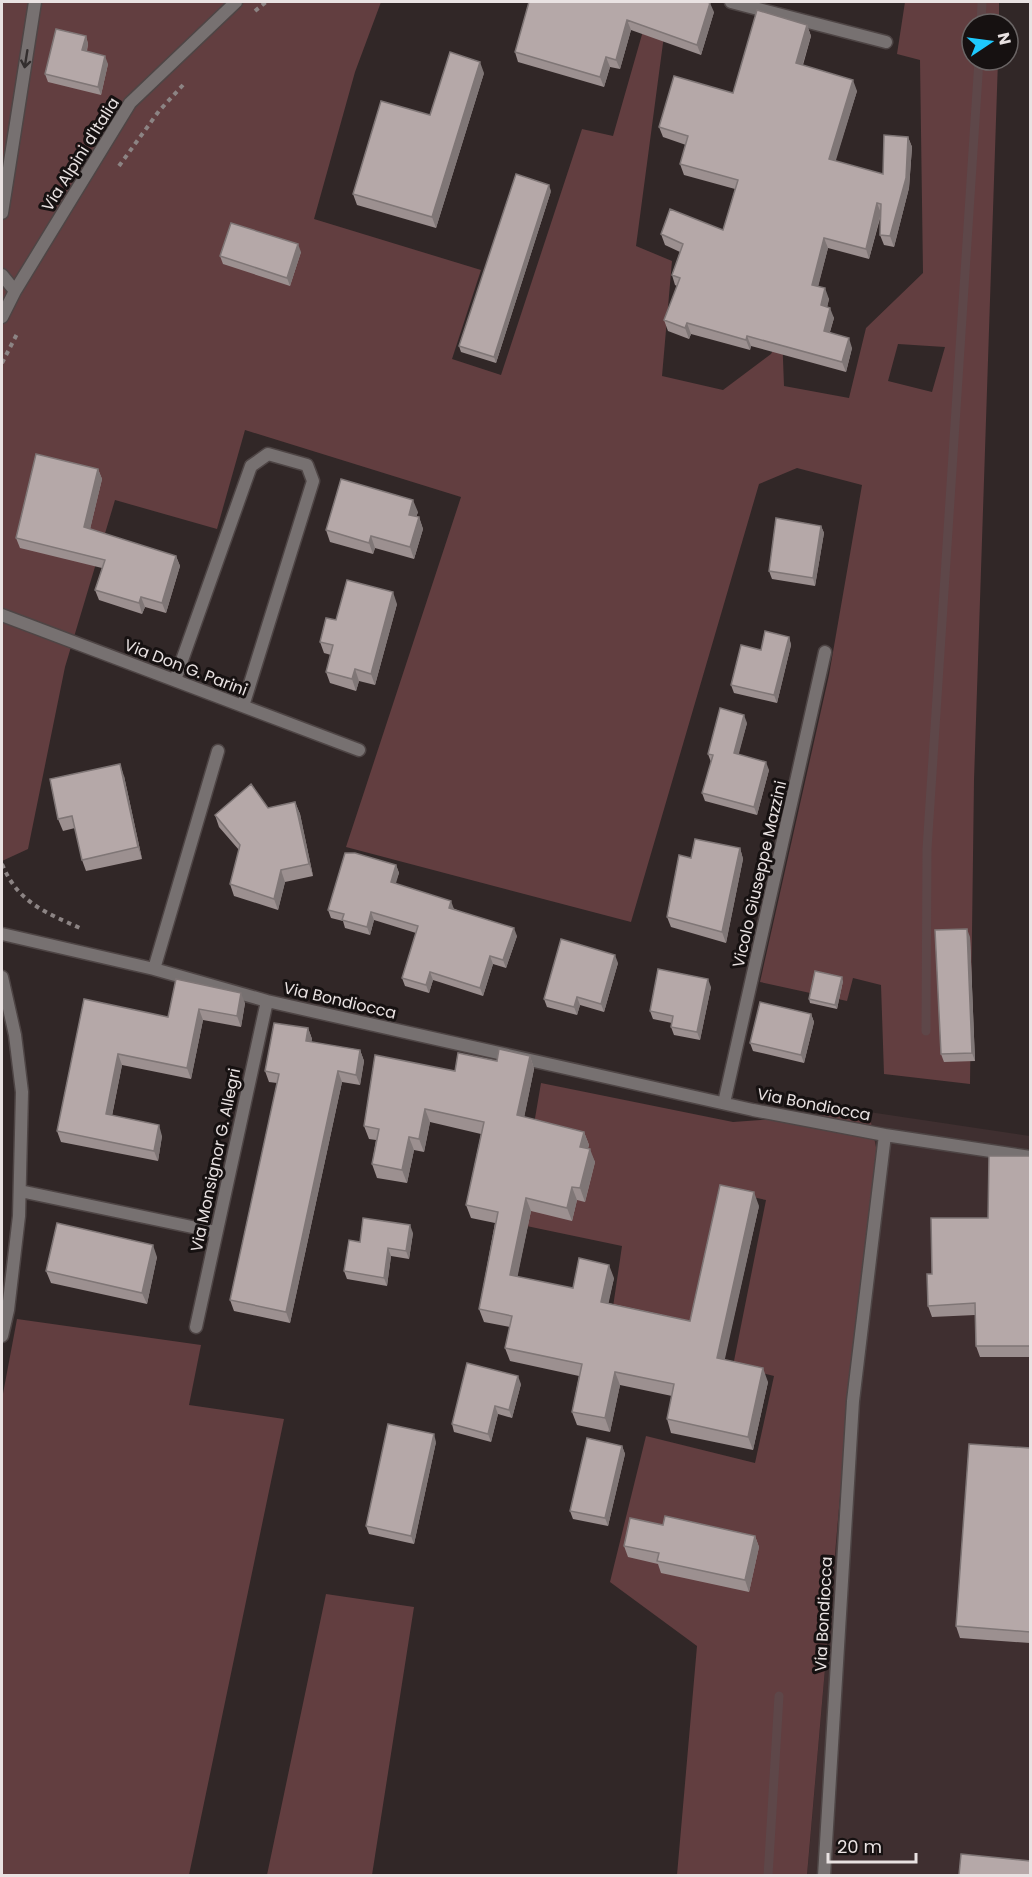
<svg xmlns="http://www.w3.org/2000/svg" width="1032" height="1877" font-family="Poppins,sans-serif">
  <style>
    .built { fill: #3f2f30 }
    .green { fill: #623e40; fill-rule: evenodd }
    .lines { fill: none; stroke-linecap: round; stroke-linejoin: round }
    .stream { stroke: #5e4749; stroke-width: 9 }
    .street-casing { stroke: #4e4545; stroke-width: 15 }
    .path { stroke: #8c8484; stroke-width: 4; stroke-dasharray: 4.5 4.5; stroke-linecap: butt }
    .street { stroke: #777171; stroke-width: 12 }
    .wall { fill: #9c9090 }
    .shaded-wall { fill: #7f7676 }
    .building { fill: #b5a8a8; stroke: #7f7676; stroke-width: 1.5 }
    .oneway { stroke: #332e2e }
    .labels { text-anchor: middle; stroke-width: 6; stroke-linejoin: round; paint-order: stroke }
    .street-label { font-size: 16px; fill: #e9e2e2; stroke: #161111 }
  </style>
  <rect width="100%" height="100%" fill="#312727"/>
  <path class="built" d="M869,1112L1030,1136V1875L807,1876L850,1382L880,1167Z"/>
  <path class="green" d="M2,2H381L355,72L314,219L481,270L452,359L501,375L582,129L613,136L649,10L667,13L636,246L672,261L662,376L723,390L771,354L782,333L784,386L849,398L866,328L923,273L920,60L897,54L905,2H999V24H972V60H998L974,780L970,1084L884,1074L881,985L853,978L847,1001L760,982L829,675L862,485L797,468L759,484L631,922L346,847L461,497L245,430L217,529L115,500L65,667L28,849L2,861ZM898,344L945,347L932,392L888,381Z
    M541,1083L733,1122L869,1112L880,1167L850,1382L807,1875H677L697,1646L610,1582L646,1436L755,1463L774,1376L733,1366L766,1200L720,1190L690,1321L613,1307L622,1246L517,1224Z
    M17,1319L201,1345L189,1405L284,1419L189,1875H2V1399Z
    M326,1594L414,1607L372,1875H267Z"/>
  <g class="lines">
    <path class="stream" d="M981,24L982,2
      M926,1031L927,849L979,60
      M768,1876L779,1696"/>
    <g class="street-casing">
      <path id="street" d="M731,2L886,42
        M2,213L35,2
        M2,275L15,291
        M2,317L15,291L130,103L236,2
        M2,615L359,750
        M175,680L251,466L268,454L307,465L313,481L243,706
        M2,934L154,969L267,1001L753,1110L885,1135L853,1401L824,1876
        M154,969L218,751
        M2,977L15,1035L22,1092L19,1216L8,1310L2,1336
        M724,1103L825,652
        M885,1135L1030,1157
        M20,1191L216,1232
        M196,1327L267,1001"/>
    </g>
    <path class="path" d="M255,11L266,2
      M119,166L159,111L183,85
      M2,363L18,332
      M2,864C18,903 45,912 82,929"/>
    <use href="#street" class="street"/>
  </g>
  <path class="wall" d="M529,2L714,12L701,55L631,30L620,69L610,67L604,87L518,62L515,52Z
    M807,25L811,36L803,65L857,91L835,161L883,174L908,137L912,147L909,188L894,247L884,245L880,235L881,215L869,259L828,248L818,286L829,299L827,307L834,318L830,332L852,348L846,372L751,346L750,350L691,334L689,339L668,331L664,320L677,286L675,285L672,275L680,252L665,245L661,234L723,230L735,189L684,175L680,164L686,145L663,137L659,127L733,93Z
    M86,36L88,44L87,51L108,64L101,95L48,82L45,74Z
    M484,73L436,228L357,205L353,194L430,115Z
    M551,191L496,363L461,352L459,346Z
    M301,252L290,286L223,264L220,256Z
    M98,469L102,479L90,529L176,556L180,566L166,613L145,607L142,614L99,600L95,590L102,568L20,548L16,538Z
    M418,512L416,517H419L423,529L414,559L375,548L373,554L330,542L326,530Z
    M821,526L824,533L815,586L772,579L769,571Z
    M397,604L375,685L359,681L356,691L330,683L326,672L331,655L324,653L320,642L336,620Z
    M789,637L791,645L777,703L734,693L731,685L761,650Z
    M747,723L738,755L769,770L757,815L705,801L702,793L711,762L708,754Z
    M124,776L142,859L86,871L82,860L75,828L63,831L58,819Z
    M295,802L300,814L313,876L285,882L278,910L234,896L230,884L239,850L219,827L215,815L268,808Z
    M740,848L743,859L726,943L671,927L667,917L691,858Z
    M396,865L399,873L395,883L517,936L506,968L493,964L483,996L433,980L429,993L405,986L402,978L416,933L374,920L370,935L345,928L343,921L331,918L328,910Z
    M970,937L975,1061L944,1062L941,1054Z
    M618,963L604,1012L580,1005L577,1015L547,1007L544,999Z
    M176,979L245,1003L241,1027L203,1020L191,1079L122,1065L112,1116L162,1136L158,1161L61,1142L57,1131L84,999L168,1017Z
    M843,981L837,1009L810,1003L809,999Z
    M711,987L700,1040L674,1035L671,1027L672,1023L653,1019L650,1011Z
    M811,1014L814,1022L804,1063L753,1051L750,1043Z
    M308,1028L312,1039L311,1042L360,1050L364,1061L360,1085L342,1082L290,1323L234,1311L230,1300L277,1083L269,1082L265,1071Z
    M530,1056L534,1069L524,1117L584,1132L589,1145L588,1148L595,1162L585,1202L577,1200L572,1221L531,1211L517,1277L573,1288L614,1278L608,1303L690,1321L759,1206L724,1360L768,1382L753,1450L671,1433L667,1419L672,1396L620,1385L610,1432L577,1425L572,1412L579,1376L510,1361L505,1348L510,1327L484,1322L479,1309L495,1223L471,1218L466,1205L481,1134L430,1122L424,1152L414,1150L407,1183L377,1178L372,1164L376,1140L369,1139L364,1126L455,1071L497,1061Z
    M1030,1156V1357H980L976,1346L975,1315L932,1317L928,1306Z
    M413,1233L409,1259L391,1256L387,1286L347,1279L344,1271L360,1242Z
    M157,1257L147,1304L51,1283L46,1271Z
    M521,1384L512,1418L498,1414L491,1442L454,1432L452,1424Z
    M436,1442L414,1544L369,1534L366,1526Z
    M622,1446L625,1454L608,1526L573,1519L570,1511Z
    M1030,1448V1643L960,1638L956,1626Z
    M663,1525L755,1536L759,1547L749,1592L661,1573L658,1564L628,1557L624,1546Z"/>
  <path class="shaded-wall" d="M710,3L714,12L701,55L697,45Z
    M627,20L631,30L620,69L616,60Z
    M807,25L811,36L800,73L796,63Z
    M86,36L88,44L85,58L82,50Z
    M105,56L108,64L101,95L98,87Z
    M606,57L610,67L604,87L600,77Z
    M480,62L484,73L436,228L432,217Z
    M853,80L857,91L833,170L829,159Z
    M908,137L912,147L909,188L894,247L890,236Z
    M549,185L551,191L496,363L494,357Z
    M877,203L881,213L869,259L866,249Z
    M824,238L828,248L816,295L812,285Z
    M298,244L301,252L290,286L287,278Z
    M825,288L829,299L825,316L821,305Z
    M830,308L834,318L827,341L824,331Z
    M687,323L691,334L689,339L685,328Z
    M747,336L751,346L750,350L746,340Z
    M849,338L852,348L846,372L842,362Z
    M98,469L102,479L88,538L84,527Z
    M413,500L418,512L413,526L409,515Z
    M419,517L423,529L414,559L410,547Z
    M821,526L824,533L815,586L813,578Z
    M371,536L375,548L373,554L369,543Z
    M176,556L180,566L166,613L162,603Z
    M393,592L397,604L375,685L371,674Z
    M141,597L145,607L142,614L139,603Z
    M789,637L791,645L777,703L774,695Z
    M355,669L359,681L356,691L352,679Z
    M744,715L747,723L737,761L734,753Z
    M766,762L769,770L757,815L754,807Z
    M120,764L124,776L142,859L138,847Z
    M295,802L300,814L313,876L309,864Z
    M740,848L743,859L726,943L722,932Z
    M396,865L399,873L394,890L391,882Z
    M281,870L285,882L278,910L274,899Z
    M451,901L454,909L449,908Z
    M371,912L374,920L370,935L367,927Z
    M514,928L517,936L506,968L503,960Z
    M967,929L970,937L975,1061L972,1053Z
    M615,955L618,963L604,1012L601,1004Z
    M490,956L493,964L483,996L480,988Z
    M430,972L433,980L429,993L426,985Z
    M842,977L843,981L837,1009L835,1005Z
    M708,979L711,987L700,1040L697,1032Z
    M241,993L245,1003L241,1027L237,1016Z
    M577,997L580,1005L577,1015L574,1007Z
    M199,1009L203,1020L191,1079L187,1068Z
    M811,1014L814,1022L804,1063L801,1055Z
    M308,1028L312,1039L309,1052L306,1041Z
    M360,1050L364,1061L360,1085L356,1075Z
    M118,1054L122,1065L110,1125L106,1114Z
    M530,1056L534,1069L522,1128L517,1115Z
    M338,1071L342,1082L290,1323L286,1312Z
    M425,1109L430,1122L424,1152L419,1139Z
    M159,1125L162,1136L158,1161L154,1151Z
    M584,1132L589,1145L585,1160L580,1147Z
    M409,1137L414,1150L407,1183L402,1170Z
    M590,1149L595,1162L585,1202L580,1188Z
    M572,1187L577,1200L572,1221L567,1208Z
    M754,1192L759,1206L722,1372L717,1358Z
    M526,1198L531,1211L515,1289L510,1275Z
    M410,1225L413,1233L409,1259L406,1251Z
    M153,1245L157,1257L147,1304L142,1293Z
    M388,1248L391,1256L387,1286L384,1278Z
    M609,1265L614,1278L606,1315L601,1302Z
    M763,1368L768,1382L753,1450L748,1437Z
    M615,1372L620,1385L610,1432L605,1418Z
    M518,1376L521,1384L512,1418L509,1410Z
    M495,1406L498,1414L491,1442L488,1434Z
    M434,1434L436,1442L414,1544L411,1536Z
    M622,1446L625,1454L608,1526L605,1518Z
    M755,1536L759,1547L749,1592L745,1580Z"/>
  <path class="building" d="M529,2H707L710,3L697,45L627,20L616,60L606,57L600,77L515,52Z
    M757,10L807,25L796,63L853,80L829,159L883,174L884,135L908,137L906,178L890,236L880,235L881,204L877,203L866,249L824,238L812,285L825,288L821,305L830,308L824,331L849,338L842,362L747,336L746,340L687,323L685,328L664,320L680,278L672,275L683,244L661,234L670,209L723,230L738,180L680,164L688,136L659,127L674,76L733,93Z
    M56,29L86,36L82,50L105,56L98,87L45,74Z
    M450,52L480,62L432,217L353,194L381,101L430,115Z
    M516,174L549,185L494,357L459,346Z
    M231,223L298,244L287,278L220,256Z
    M36,454L98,469L84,527L176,556L162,603L141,597L139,603L95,590L105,560L16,538Z
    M341,479L413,500L409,515L419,517L410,547L371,536L369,543L326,530Z
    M776,518L821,526L813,578L769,571Z
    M347,580L393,592L371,674L355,669L352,679L326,672L333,645L320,642L326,618L336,620Z
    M765,631L789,637L774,695L731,685L741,645L761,650Z
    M720,708L744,715L734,753L766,762L754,807L702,793L713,755L708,754Z
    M120,764L138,847L82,860L72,816L58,819L50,779Z
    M251,784L268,808L295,802L309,864L281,870L274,899L230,884L240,845L215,815Z
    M695,839L740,848L722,932L667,917L679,855L691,858Z
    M345,853H355L396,865L391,882L451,901L449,908L514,928L503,960L490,956L480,988L430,972L426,985L402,978L418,926L371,912L367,927L342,920L344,914L328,910Z
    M967,929L972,1053L941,1054L935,930Z
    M561,939L615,955L601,1004L577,997L574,1007L544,999Z
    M658,969L708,979L697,1032L671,1027L673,1016L650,1011Z
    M815,971L842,977L835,1005L809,999Z
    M176,979L241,993L237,1016L199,1009L187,1068L118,1054L106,1114L159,1125L154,1151L57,1131L84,999L168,1017Z
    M760,1002L811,1014L801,1055L750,1043Z
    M274,1023L308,1028L306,1041L360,1050L356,1075L338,1071L286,1312L230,1300L279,1074L265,1071Z
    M499,1049L530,1056L517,1115L584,1132L580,1147L590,1149L580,1188L572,1187L567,1208L526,1198L510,1275L573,1288L579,1258L609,1265L601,1302L690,1321L720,1185L754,1192L717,1358L763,1368L748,1437L667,1419L674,1384L615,1372L605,1418L572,1412L582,1364L505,1348L512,1316L479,1309L498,1212L466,1205L484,1122L425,1109L419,1139L409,1137L402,1170L372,1164L379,1129L364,1126L375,1055L455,1071L458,1053L497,1061Z
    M989,1156H1030V1346H976L975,1303L928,1306L927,1274H932L931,1218H988Z
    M363,1218L410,1225L406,1251L388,1248L384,1278L344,1271L349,1240L360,1242Z
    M57,1223L153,1245L142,1293L46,1271Z
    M467,1363L518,1376L509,1410L495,1406L488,1434L452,1424Z
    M388,1424L434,1434L411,1536L366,1526Z
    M587,1438L622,1446L605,1518L570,1511Z
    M969,1444L1030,1448V1632L956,1626Z
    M665,1516L755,1536L745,1580L657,1561L659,1553L624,1546L630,1518L663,1525Z
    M961,1854L1030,1861V1875H959Z"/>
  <defs><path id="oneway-shaft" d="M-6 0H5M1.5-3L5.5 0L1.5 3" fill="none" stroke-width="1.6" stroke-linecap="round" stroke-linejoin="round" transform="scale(1.5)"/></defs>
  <use class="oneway" href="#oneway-shaft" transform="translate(26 59) rotate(99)"/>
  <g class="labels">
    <g class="street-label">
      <text transform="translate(80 154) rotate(-58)" y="6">Via Alpini d'Italia</text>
      <text transform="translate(186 667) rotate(21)" y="6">Via Don G. Parini</text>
      <text transform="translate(759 874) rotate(-77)" y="6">Vicolo Giuseppe Mazzini</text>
      <text transform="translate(340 1000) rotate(13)" y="6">Via Bondiocca</text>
      <text transform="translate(814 1104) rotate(11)" y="6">Via Bondiocca</text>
      <text transform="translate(215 1160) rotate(-78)" y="6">Via Monsignor G. Allegri</text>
      <text transform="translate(823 1614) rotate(-87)" y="6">Via Bondiocca</text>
    </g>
  </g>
  <rect width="1032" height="1877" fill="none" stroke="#e9e2e2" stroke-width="6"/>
  <g transform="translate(990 42) rotate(77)"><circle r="28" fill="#161111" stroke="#6a6565" stroke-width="1.5"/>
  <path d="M0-4.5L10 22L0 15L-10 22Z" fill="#1ec9fd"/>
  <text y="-9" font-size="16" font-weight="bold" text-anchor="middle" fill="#e9e2e2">N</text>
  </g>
  <path d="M828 1853v9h88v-9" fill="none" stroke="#e9e2e2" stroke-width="3"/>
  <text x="837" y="1853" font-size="18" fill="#e9e2e2" stroke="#161111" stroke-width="4.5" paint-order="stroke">20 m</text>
</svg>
